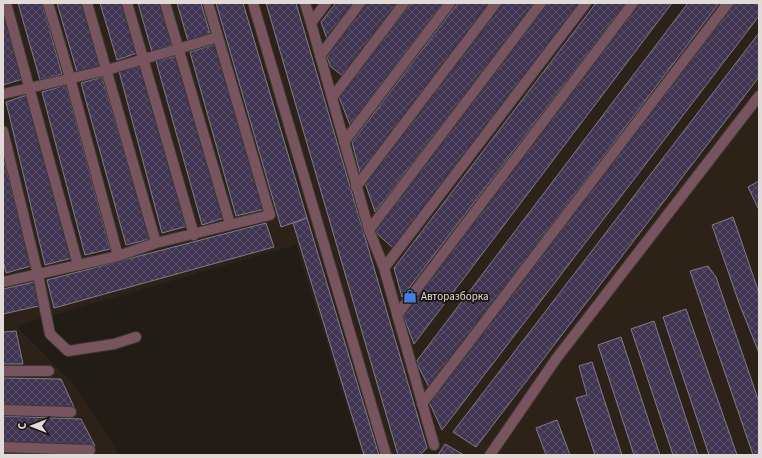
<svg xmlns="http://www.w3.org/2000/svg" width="762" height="458" font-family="'Source Sans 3',sans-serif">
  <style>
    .built { fill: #2d2218 }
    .building { fill: url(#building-cross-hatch); stroke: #807d86 }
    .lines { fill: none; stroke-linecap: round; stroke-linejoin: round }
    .minor-casing { stroke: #3d3731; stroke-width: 12 }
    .minor { stroke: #78545e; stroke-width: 10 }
    .labels { text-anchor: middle; stroke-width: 3.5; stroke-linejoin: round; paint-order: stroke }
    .poi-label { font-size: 11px; fill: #e0dbd7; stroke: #19130d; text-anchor: start }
  </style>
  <defs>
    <pattern id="building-cross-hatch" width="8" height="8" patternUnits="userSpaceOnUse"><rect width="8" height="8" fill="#3f3451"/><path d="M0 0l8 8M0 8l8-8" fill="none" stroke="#5a5169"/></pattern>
  </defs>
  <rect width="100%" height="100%" fill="#221c16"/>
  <path class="built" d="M3,3H759V455H362L296,245L16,326L74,385L114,445L117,455H3Z"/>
  <path class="building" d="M18,3H42L62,74L40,80Z
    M57,3H82L100,67L77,72Z
    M100,3H123L137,53L117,60Z
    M138,3H162L173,44L152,52Z
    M177,3H201L210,34L188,41Z
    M216,3H243L307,218L281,227Z
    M266,3H296L427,448L420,455H398Z
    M336,3H354L327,39L321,22Z
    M366,3H399L343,76L331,67L326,55Z
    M411,3H443L350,125L339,97Z
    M458,3H490L360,173L352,142Z
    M502,3H535L375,212L365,183Z
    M547,3H580L393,248L374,231Z
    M596,3H626L402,297L394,268Z
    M639,3H672L414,344L403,315Z
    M688,3H719L429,387L416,362Z
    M735,3H759V16L442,430L429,402Z
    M3,10L23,79L3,85Z
    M759,33V77L476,447L453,432Z
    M215,44L265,209L236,216L190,52Z
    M177,56L224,218L202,225L156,61Z
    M142,66L188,226L162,233L119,71Z
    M102,77L150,239L126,245L81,83Z
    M66,85L110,249L85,255L42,92Z
    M29,94L72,258L45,265L6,102Z
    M3,156L31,266L6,273L3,260Z
    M759,181V210L748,187Z
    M733,217L759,293V353L739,303L712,225Z
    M307,218L379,455H364L293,223Z
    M266,223L274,247L54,308L47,280Z
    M708,266L716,277L759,402V455H753L690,271Z
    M34,282L39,306L3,314V289Z
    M686,309L737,455H709L663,317Z
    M654,321L698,455H673L631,329Z
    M16,331L23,364H3V332Z
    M621,337L660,455H634L598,345Z
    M592,362L622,455H595L576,398L587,395L579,366Z
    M3,378L61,379L74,407L3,405Z
    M3,416L81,419L95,446L3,443Z
    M557,420L570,455H546L536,428Z
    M445,444L464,455H438Z
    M3,452L68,455H3Z"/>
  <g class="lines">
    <g class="minor-casing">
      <path id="minor" d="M6,3L78,265
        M48,3L70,78L118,256
        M87,3L156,243
        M127,3L194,235
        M165,3L230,224
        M253,3L386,455
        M305,3L311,23L326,3
        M311,23L369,230L384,268L434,445
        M320,56L360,3
        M3,94L107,70L218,37
        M332,98L404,3
        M3,131L38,275L50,334L68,351L114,344L136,337
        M344,142L450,3
        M356,187L496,3
        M369,230L541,3
        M384,268L586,3
        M3,282L118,256L156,243L270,215L208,3
        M397,315L633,3
        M3,371H49
        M422,404L728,3
        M3,410L71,412
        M3,447L90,450
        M490,455L556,359L759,96"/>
    </g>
    <use href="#minor" class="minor"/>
  </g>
  <defs>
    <g id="shop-bare" transform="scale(1.08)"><path d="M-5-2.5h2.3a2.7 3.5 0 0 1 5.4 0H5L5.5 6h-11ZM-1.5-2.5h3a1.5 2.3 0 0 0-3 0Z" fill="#3f7fe0" stroke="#19130d" stroke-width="2.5" paint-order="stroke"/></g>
  </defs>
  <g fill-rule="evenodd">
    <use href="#shop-bare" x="410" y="296"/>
  </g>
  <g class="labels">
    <g class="poi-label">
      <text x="421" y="300">Авторазборка</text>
    </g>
  </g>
  <rect width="762" height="458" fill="none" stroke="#e0dbd7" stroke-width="8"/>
  <g transform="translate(32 426) rotate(270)" stroke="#19130d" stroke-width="3" paint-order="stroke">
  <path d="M0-3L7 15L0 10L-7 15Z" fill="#e0dbd7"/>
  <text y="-6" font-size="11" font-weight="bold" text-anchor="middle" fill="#e0dbd7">С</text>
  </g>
</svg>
